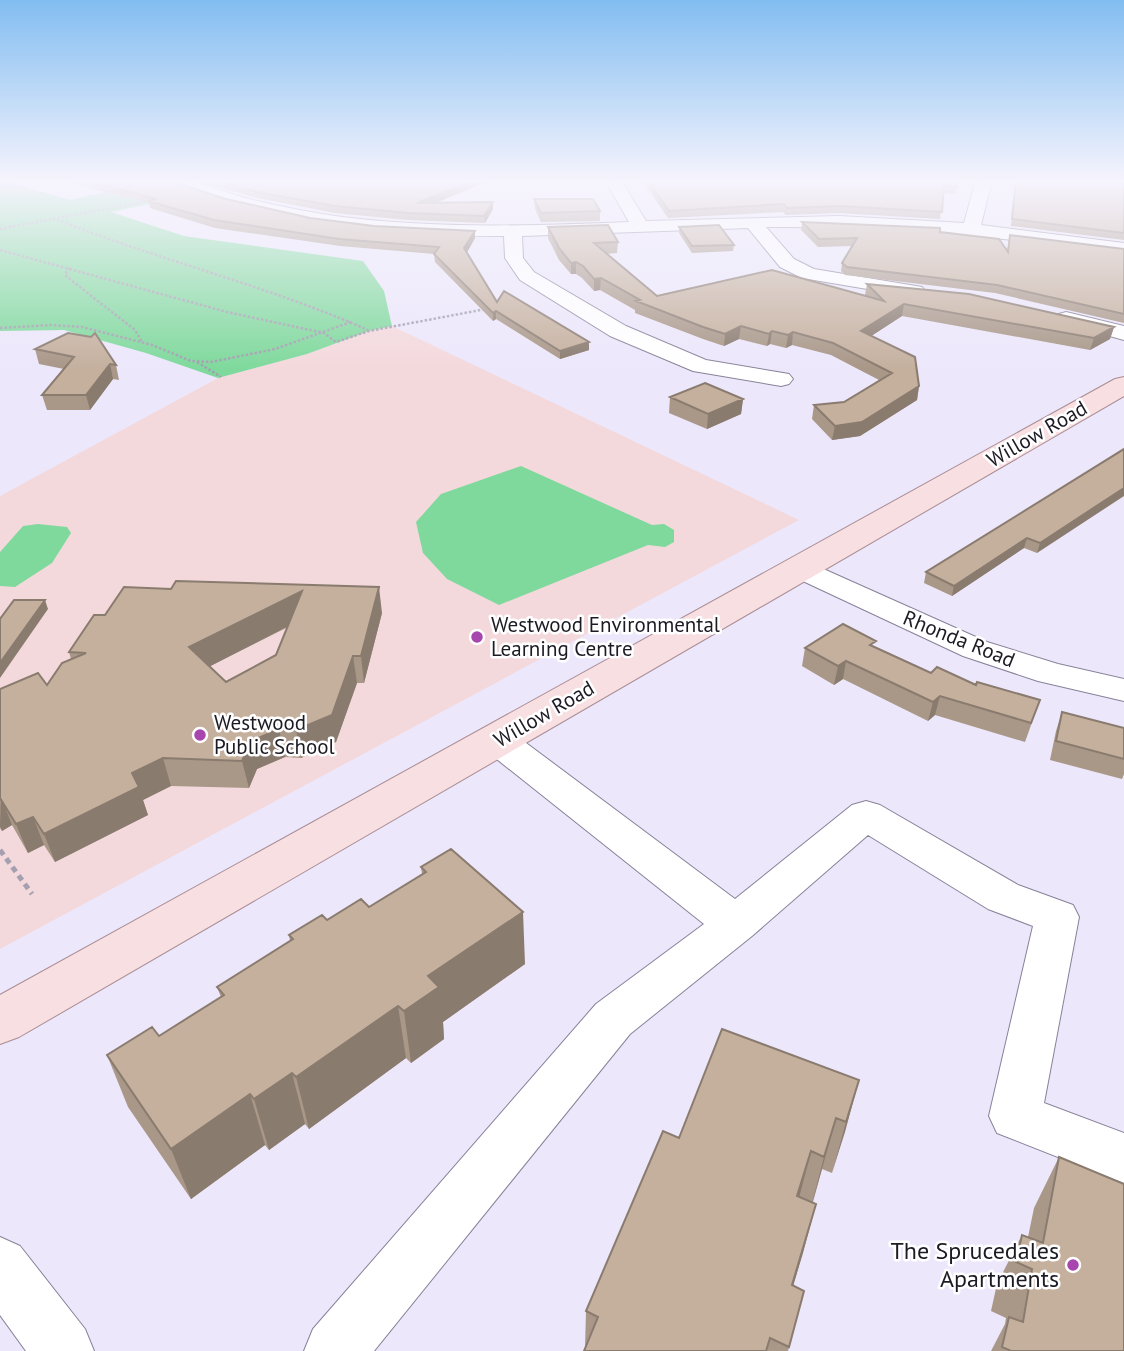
<svg xmlns="http://www.w3.org/2000/svg" width="1124" height="1351" font-family="'PT Sans',sans-serif">
  <style>
    .education { fill: #f4d9dc }
    .green { fill: #7fd99c }
    .lines { fill: none; stroke-linecap: round; stroke-linejoin: round }
    .minor-casing { stroke: #888299; stroke-width: 2 }
    .major-casing { stroke: #a88c93; stroke-width: 2 }
    .path-far1 { stroke: #a4a0b0; stroke-width: 2.5; stroke-dasharray: 2.5 2; stroke-linecap: butt }
    .path { stroke: #a4a0b0; stroke-width: 5; stroke-dasharray: 6 4.5; stroke-linecap: butt }
    .minor { fill: #fff; fill-rule: evenodd }
    .major { fill: #f8dfe2; fill-rule: evenodd }
    .wall { fill: #a99788; fill-rule: evenodd }
    .shaded-wall { fill: #8a7b6f }
    .building { fill: #c5b09e; stroke: #8a7b6f; stroke-width: 2; fill-rule: evenodd }
    .poi-dot { fill: #a646ae; stroke: #fff; stroke-width: 2.5 }
    .labels { text-anchor: middle; stroke-width: 5; stroke-linejoin: round; paint-order: stroke }
    .street-label { font-size: 21px; fill: #1c1a23; stroke: #fff }
    .poi-label { font-size: 21px; fill: #1c1a23; stroke: #fff; text-anchor: start }
    .near-poi-label { font-size: 24px; fill: #1c1a23; stroke: #fff; text-anchor: end }
  </style>
  <rect width="100%" height="100%" fill="#ece7fb"/>
  <path class="education" d="M392,326L799,520L0,949V496L218,378L307,354L369,331Z"/>
  <path class="green" d="M0,180L70,200L151,182L187,196L111,212L184,236L363,261L384,291L392,326L369,331L307,354L218,378L146,353L64,330L0,331Z
    M521,466L652,525L664,524L674,530V542L665,547L648,545L499,605L447,579L423,553L416,522L441,494Z
    M38,524L67,527L71,533L52,563L15,587L0,586V552L23,526Z"/>
  <g class="lines">
    <g class="minor-casing">
      <path id="minor" d="M164,180C197,178 225,194 257,201C282,207 309,212 335,216C432,229 531,226 629,222L605,180H621L646,221L839,216L964,223L976,180H992L981,225L1124,243V255C1004,236 888,226 766,227L794,259L814,269L922,287L925,291L922,295L915,297L802,278L780,267L748,228L522,236L523,258L534,272L626,326L706,360L789,374L793,379L789,384L781,386L693,371L610,336L520,280L505,258L504,236C419,236 331,232 248,209C221,202 194,192 166,183Z
        M1066,312L1124,326V340L1059,322L1055,318L1059,314Z
        M801,559L987,642L1058,664L1124,679V701L1038,681L963,656L790,575L786,568L790,561Z
        M497,728L510,731L735,899L852,805L866,801L880,805L1018,885L1073,905L1079,917L1044,1103L1124,1133V1183L997,1133L989,1116L1033,926L988,909L868,835L752,936L630,1034L374,1351H304L313,1329L596,1004L704,924L484,749L478,740L484,731Z
        M0,1237L20,1246L85,1329L94,1351H26L0,1315Z"/>
    </g>
    <g class="major-casing">
      <path id="major" d="M1124,377V396L19,1037L0,1044V995L1115,379Z"/>
    </g>
    <path class="path-far1" d="M53,218C157,260 266,285 368,330
      M0,229L147,201
      M0,250L227,312L324,333L336,342L369,331L486,309
      M70,268L65,274L67,277L135,330L142,342
      M0,328L51,325L82,327L152,345L191,361L211,362L275,349L351,322
      M197,362L221,377"/>
    <path class="path" d="M0,850L32,894"/>
    <use href="#minor" class="minor"/>
    <use href="#major" class="major"/>
  </g>
  <path class="wall" d="M57,180H167L226,199L310,218L475,238L467,252L497,302L589,350L560,359L496,319L493,321L435,262L434,254L340,246L215,228L150,208L149,203Z
    M191,180H491L435,203L493,202V209L485,223L408,220L335,213L258,198Z
    M642,180H955L957,187L955,194L943,193L940,219L839,213L786,215L783,212L668,218Z
    M1016,180H1124V240L1011,226Z
    M534,199L600,211V221L541,222L535,209Z
    M802,222L940,232L1007,251L1010,235L1124,249V323L995,293L845,275L841,271L842,263L852,246L818,247L801,230Z
    M548,227L618,242L617,253L606,254L657,296L865,295L867,284L1114,327L1110,339L1090,350L902,316L871,336L919,386L917,400L860,436L832,440L812,419L814,405L844,402L879,380L831,355L792,345L786,348L770,344L767,346L739,339L724,346L703,339L635,313V310L600,290L594,291L582,278L576,274H571L559,260L548,238Z
    M679,227L734,245L733,251L692,253L679,233Z
    M35,349L116,365L119,380L113,379L90,410H47L42,395L64,369L39,364Z
    M670,397L743,399L741,414L707,429L669,413Z
    M1124,449L1037,553L1024,548L952,596L924,583L926,572Z
    M382,613L364,683H357L336,742L301,758L285,757L257,769L249,788L171,786L143,800L148,815L55,862L44,845L28,853L12,825L2,831L0,828V689L47,685L71,659L69,652ZM288,627L276,655L226,682L210,666Z
    M875,647L931,673L976,685L1040,700L1025,742L935,715L928,721L843,679L834,685L802,666L805,648Z
    M1062,712L1124,728V774L1122,779L1050,760L1056,731Z
    M421,867L525,964L443,1022L444,1039L411,1063L406,1058L309,1129L305,1124L269,1150L265,1145L191,1199L128,1107L107,1055L159,1036L221,997L217,987L290,941L289,935L327,920L369,907L422,874Z
    M859,1080L832,1173L822,1169L813,1202L816,1204L793,1286L804,1291L788,1351H584L585,1348L586,1311L679,1138Z
    M1059,1157L1124,1351H991L1005,1324L1006,1318L991,1311L997,1284L1022,1235L1028,1237L1034,1208Z"/>
  <path class="shaded-wall" d="M475,180H491L418,210L417,203Z
    M493,202V209L485,223L484,216Z
    M475,231V238L465,256L464,248Z
    M576,262V274H571V263Z
    M601,278L600,290L594,291V279Z
    M904,304L902,316L859,344L861,331Z
    M496,311V319L493,321V313Z
    M741,326L739,339L724,346L725,334Z
    M1114,327L1110,339L1090,350L1094,338Z
    M772,331L770,344L767,346L769,334Z
    M793,332L792,345L786,348L788,335Z
    M589,342V350L560,359V351Z
    M110,364L113,379L90,410L86,395Z
    M919,386L917,400L860,436L832,440L835,426Z
    M743,399L741,414L707,429L708,414Z
    M1124,488V496L1037,553L1040,543Z
    M1027,538L1024,548L952,596L954,586Z
    M379,587L382,613L364,683L361,656Z
    M302,591L306,617L195,674L189,647Z
    M45,600L48,609L0,678V663Z
    M353,656L357,683L336,742L301,758L296,730Z
    M846,661L843,679L834,685L838,666Z
    M940,696L935,715L928,721L933,702Z
    M279,729L285,757L257,769L249,788L242,761L251,741Z
    M163,758L171,786L143,800L148,815L55,862L44,834L132,773Z
    M1,797L12,825L2,831L0,826Z
    M33,817L44,845L28,853L16,824Z
    M523,912L525,964L443,1022L444,1039L411,1063L404,1011L428,976Z
    M398,1006L406,1058L309,1129L296,1077Z
    M292,1073L305,1124L269,1150L254,1099Z
    M859,1080L845,1132L832,1173L846,1122Z
    M250,1094L265,1145L191,1199L171,1149Z
    M836,1118L822,1169L811,1207L824,1157Z
    M811,1151L798,1202L797,1196Z
    M816,1204L803,1253L779,1333L792,1285Z"/>
  <path class="building" d="M81,180H167L226,199L310,218L374,226L475,231L464,248L497,302L504,291L589,342L560,351L496,311L493,313L434,254L439,247L339,239L214,220L148,201L157,199Z
    M214,180H475L417,203L493,202L484,216L408,213L335,206L257,192Z
    M647,180H955L957,187L944,186L942,212L840,206L787,208L784,204L669,211Z
    M1016,180H1124V233L1012,219Z
    M534,199H593L600,211L541,213Z
    M802,222L940,228V232L999,239L1008,252L1010,235L1124,249V314L997,285L847,267L842,263L857,238L819,239Z
    M608,225L618,242L594,243L657,296L772,270L884,301L867,284L969,294L1114,327L1094,338L904,304L861,331L915,357L919,386L862,422L835,426L814,405L844,402L892,373L833,343L793,332L788,335L772,331L769,334L741,326L725,334L703,327L636,301L640,300L601,278L594,279L583,266L576,262L571,263L559,248L548,227Z
    M719,225L734,245L692,246L679,227Z
    M68,333L91,337L95,333L116,365L110,364L86,395H42L74,357L35,349Z
    M705,383L743,399L708,414L670,397Z
    M1124,449V488L1040,543L1027,538L954,586L926,572Z
    M176,581L379,587L361,656H353L332,715L296,730L279,729L251,741L242,761L163,758L132,773L139,787L44,834L33,817L16,824L0,798V689L38,673L47,685L62,663L86,653L69,652L94,615H105L124,587L171,589ZM302,591L276,655L226,682L189,647Z
    M14,600H45L0,663V619Z
    M843,624L876,641L870,645L931,673L937,667L976,685L977,682L1040,700L1031,723L940,696L933,702L846,661L838,666L805,648Z
    M1062,712L1124,728V759L1056,741Z
    M451,849L523,912L428,976L439,987L404,1011L398,1006L296,1077L292,1073L254,1099L250,1094L171,1149L107,1055L152,1027L159,1036L224,995L217,987L293,939L289,935L322,915L327,920L361,899L369,907L426,872L421,867Z
    M722,1029L859,1080L846,1122L836,1118L824,1157L811,1151L797,1196L816,1204L792,1285L804,1291L789,1347L770,1338L766,1351H584L598,1317L586,1311L663,1131L679,1138Z
    M1059,1157L1124,1184V1351H1011L1002,1347L1009,1317L1023,1322L1032,1269L1016,1262L1022,1235L1043,1243Z"/>
  <linearGradient id="sky" x2="0" y2="1"><stop stop-color="#82bdf1"/><stop offset="0.49" stop-color="#f6f4fd"/><stop offset="1" stop-color="#f6f4fd" stop-opacity="0"/></linearGradient>
  <rect width="1124" height="369" fill="url(#sky)"/>
  <g class="poi-dot">
    <circle cx="477" cy="637" r="7"/>
    <circle cx="200" cy="735" r="7"/>
    <circle cx="1073" cy="1265" r="7"/>
  </g>
  <g class="labels">
    <g class="street-label">
      <text transform="translate(1037 434) rotate(-30)" y="7">Willow Road</text>
      <text transform="translate(959 639) rotate(22)" y="7">Rhonda Road</text>
      <text transform="translate(544 714) rotate(-30)" y="7">Willow Road</text>
    </g>
    <g class="poi-label">
      <text x="491" y="632">Westwood Environmental<tspan x="491" dy="24">Learning Centre</tspan></text>
      <text x="214" y="730">Westwood<tspan x="214" dy="24">Public School</tspan></text>
    </g>
    <g class="near-poi-label">
      <text x="1059" y="1259">The Sprucedales<tspan x="1059" dy="28">Apartments</tspan></text>
    </g>
  </g>
</svg>
